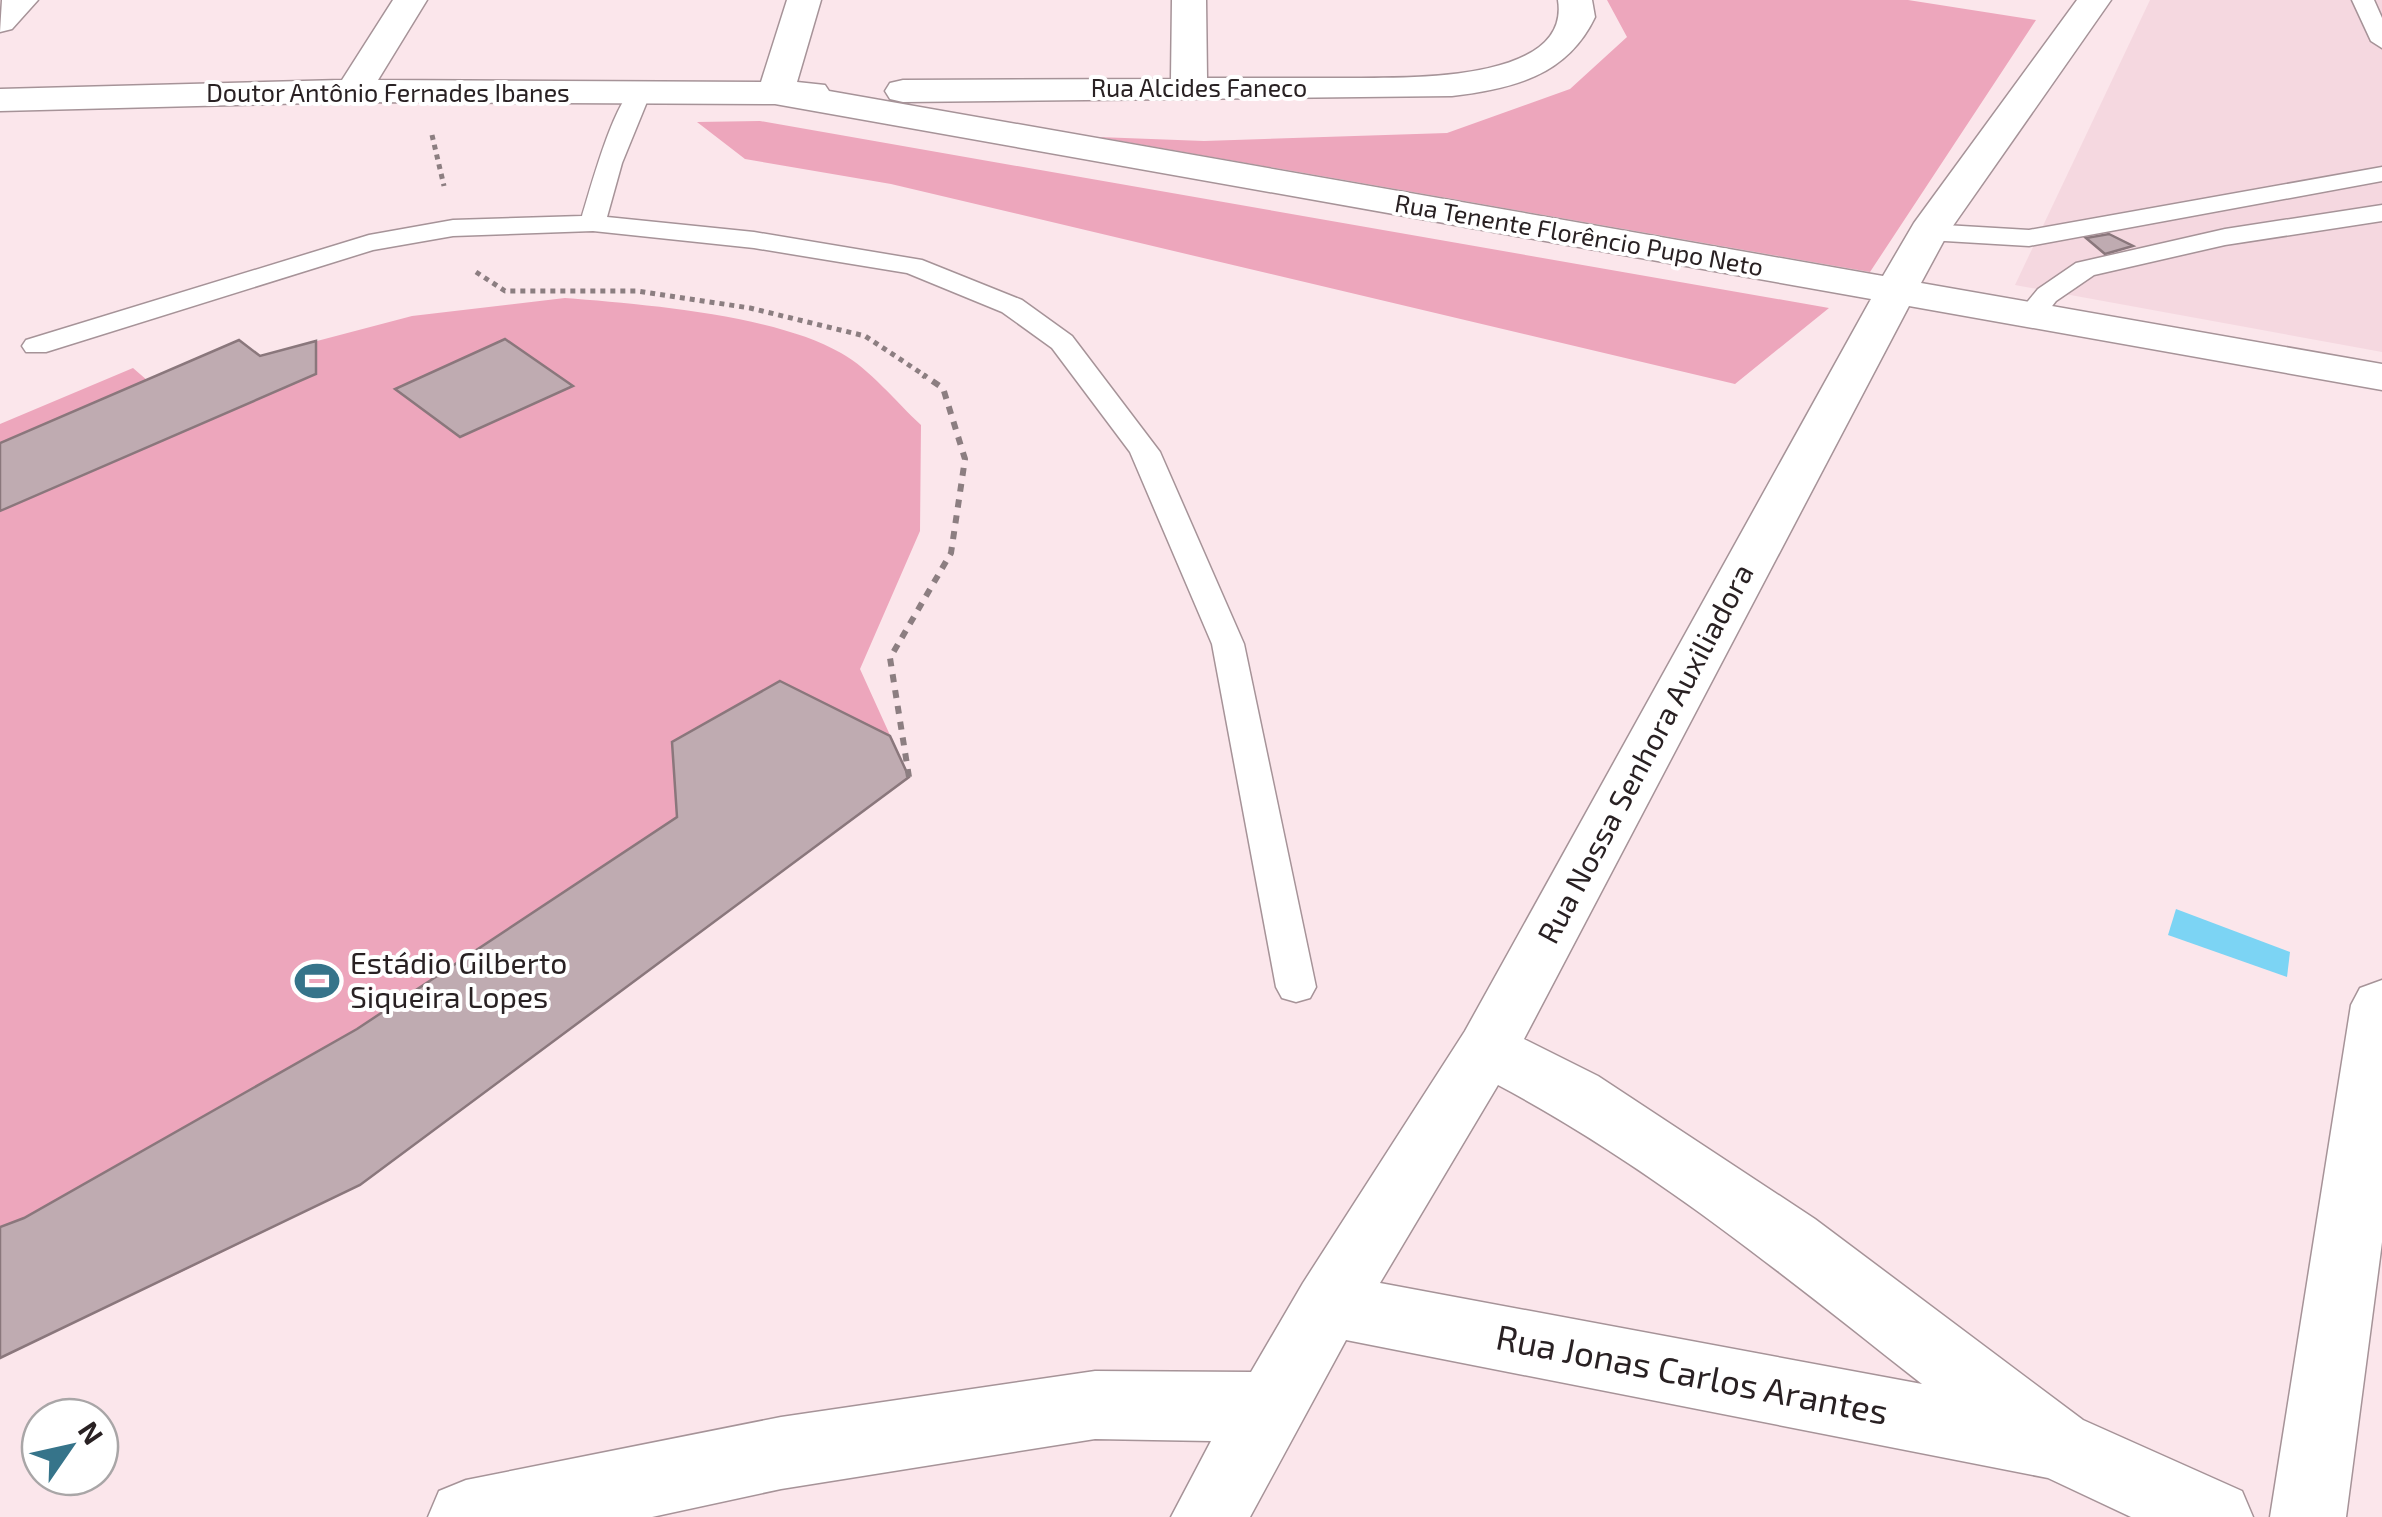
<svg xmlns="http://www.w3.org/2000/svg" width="2382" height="1517" font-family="'Exo 2',sans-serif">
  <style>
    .built { fill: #f5d8e0 }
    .green { fill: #eda6bc }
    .water { fill: #7cd4f4 }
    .building { fill: #bfabb1; stroke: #8a777c; stroke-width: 2.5 }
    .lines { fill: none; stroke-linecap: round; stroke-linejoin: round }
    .lane-casing { stroke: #a69398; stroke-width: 3 }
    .street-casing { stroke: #a69398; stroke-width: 3 }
    .path-far1 { stroke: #8c7e81; stroke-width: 5; stroke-dasharray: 5 5; stroke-linecap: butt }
    .path { stroke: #8c7e81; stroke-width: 6; stroke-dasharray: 8 8; stroke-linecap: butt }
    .lane { fill: #fff; fill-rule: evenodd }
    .street { fill: #fff; fill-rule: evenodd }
    .labels { text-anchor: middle; stroke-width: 8; stroke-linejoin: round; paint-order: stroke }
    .far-street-label { font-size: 25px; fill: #292123; stroke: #fff }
    .street-label { font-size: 30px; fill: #292123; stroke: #fff }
    .poi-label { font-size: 30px; fill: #292123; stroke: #fff; text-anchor: start }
    .near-street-label { font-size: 35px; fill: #292123; stroke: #fff }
  </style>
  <rect width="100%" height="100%" fill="#fbe6eb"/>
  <path class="built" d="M2150,0H2382V352L2015,285Z"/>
  <path class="green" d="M1607,0H1908L2036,20L1870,272L1098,137L1204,141L1447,133L1570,89L1627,37Z
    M760,121L1829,308L1735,384L891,184L745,159L697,122Z
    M565,298C642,304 776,315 841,353C870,369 896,402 921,425L920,531L860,669L909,777L360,1185L169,1278L0,1339V424L133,368L148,381L239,340L260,356L412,316Z"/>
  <path class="water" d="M2176,909L2290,952L2287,977L2168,935Z"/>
  <path class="building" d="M2109,234L2133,246L2105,254L2086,238Z
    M505,339L573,386L460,437L395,389Z
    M239,340L260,356L316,341V374L0,511V443Z
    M780,681L890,736L909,777L360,1185L0,1358V1227L24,1218L357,1029L677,817L672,742Z"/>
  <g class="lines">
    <g class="lane-casing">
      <path id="lane" d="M2352,0H2374L2382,18V48L2371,41Z
        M639,85L651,92L622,163L607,217L754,232L922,260L1022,300L1072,336L1160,452L1244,644L1316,987L1310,998L1296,1002L1282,998L1276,987L1212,644L1130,452L1052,348L1002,312L907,273L754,248L593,231L453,236L373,250L46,352H26L22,346L26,340L369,235L453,220L582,216C590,191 616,91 639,85Z
        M2382,167V181L2029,246L1928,240L1915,232L1928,224L2029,230Z
        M2382,205V221L2225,245L2094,275L2056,301L2039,323L2029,325L2015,317L2038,289L2076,263L2225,229Z"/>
    </g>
    <g class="street-casing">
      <path id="street" d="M2,0H38L12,29L0,32Z
        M393,0H427L378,80L761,82L787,0H821L797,82L825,85L829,91L1883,276L1914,223L2077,0H2111L1948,233L1921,283L2382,364V390L1909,306L1524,1039L1598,1076L1815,1219L2083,1420L2242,1491L2253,1517H2131L2048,1478L1346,1340L1250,1517H1171L1211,1441L1095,1439L781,1489L652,1517H428L439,1491L466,1480L781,1417L1095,1371L1251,1372L1303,1283L1465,1031L1871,299L775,104L353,102L0,111V89L342,80ZM1498,1085C1651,1166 1787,1278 1922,1384L1380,1283Z
        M1172,0H1206L1207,78C1251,78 1294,78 1338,78C1390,77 1572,87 1558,0H1592L1595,17C1567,76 1512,89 1452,96L903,102L890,99L885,91L890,83L903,80L1171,79Z
        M2382,980V1242L2346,1517H2270L2351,1005L2360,988Z"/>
    </g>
    <path class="path-far1" d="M432,135L444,186
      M476,272L505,291H637L750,308L865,336L927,377"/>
    <path class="path" d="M909,777L890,658L951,553L965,459L943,388L923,375"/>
    <use href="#lane" class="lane"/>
    <use href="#street" class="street"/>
  </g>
  <defs>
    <g id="stadium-bare" transform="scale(3.45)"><path d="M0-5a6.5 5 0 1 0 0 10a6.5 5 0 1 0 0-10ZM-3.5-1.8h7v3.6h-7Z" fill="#36748a" stroke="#fff" stroke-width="2.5" paint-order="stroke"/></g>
  </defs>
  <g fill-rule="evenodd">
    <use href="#stadium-bare" x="317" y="981"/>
  </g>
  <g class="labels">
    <g class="far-street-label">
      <text x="1199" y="97">Rua Alcides Faneco</text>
      <text x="388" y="102">Doutor Antônio Fernades Ibanes</text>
      <text transform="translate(1579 235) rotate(10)" y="9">Rua Tenente Florêncio Pupo Neto</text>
    </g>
    <g class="street-label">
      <text transform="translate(1646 754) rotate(-62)" y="10">Rua Nossa Senhora Auxiliadora</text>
    </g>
    <g class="poi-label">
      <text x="350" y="974">Estádio Gilberto<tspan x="350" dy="34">Siqueira Lopes</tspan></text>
    </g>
    <g class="near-street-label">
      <text transform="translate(1692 1375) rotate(11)" y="12">Rua Jonas Carlos Arantes</text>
    </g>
  </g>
  <g transform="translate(70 1447) rotate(56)"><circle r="48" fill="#ffffff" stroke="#a9a6a7" stroke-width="2.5"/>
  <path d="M0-8L18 38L0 25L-18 38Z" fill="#36748a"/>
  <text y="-15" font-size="28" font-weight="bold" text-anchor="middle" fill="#292123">N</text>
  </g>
</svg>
